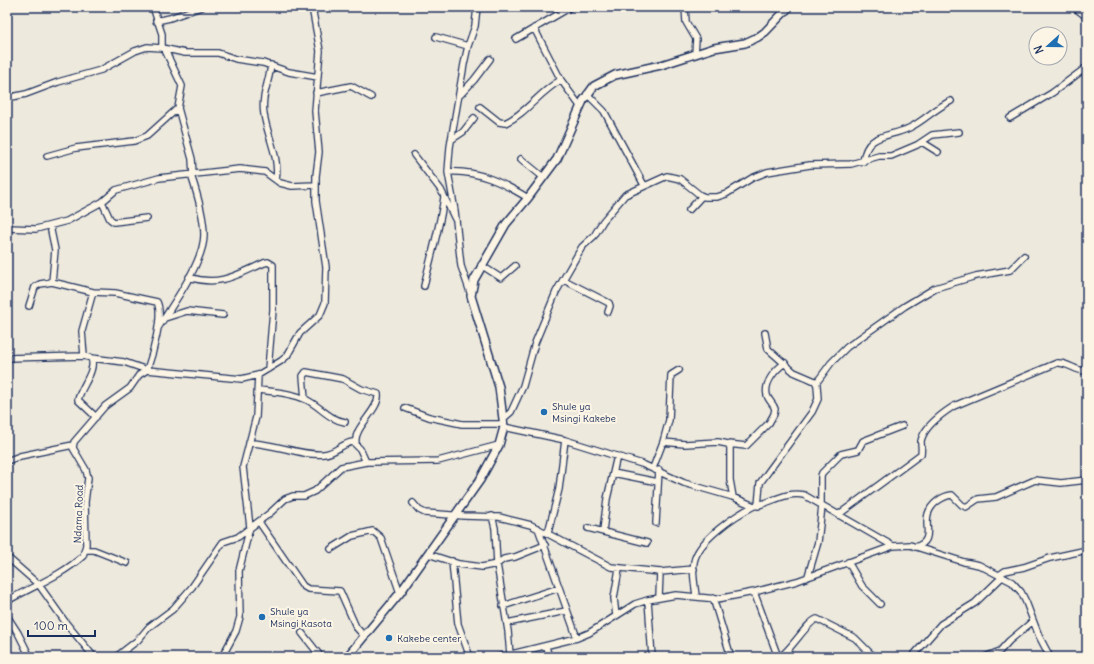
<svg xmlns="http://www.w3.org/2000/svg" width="1094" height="664" font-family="Delius,sans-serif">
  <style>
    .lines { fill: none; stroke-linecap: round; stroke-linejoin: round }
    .minor-casing { stroke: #1b2f5e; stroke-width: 8 }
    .tertiary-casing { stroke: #1b2f5e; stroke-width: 10 }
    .minor { stroke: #fcf5e5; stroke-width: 5.5 }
    .tertiary { stroke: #fcf5e5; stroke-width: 7 }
    .poi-dot { fill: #1f6fb2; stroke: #fcf5e5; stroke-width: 1.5 }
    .labels { text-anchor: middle; stroke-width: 4; stroke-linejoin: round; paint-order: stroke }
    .poi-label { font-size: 10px; fill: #1b2f5e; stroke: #fcf5e5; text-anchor: start }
    .street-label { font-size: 10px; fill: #1b2f5e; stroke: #fcf5e5 }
  </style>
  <rect width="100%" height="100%" fill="#eee9dd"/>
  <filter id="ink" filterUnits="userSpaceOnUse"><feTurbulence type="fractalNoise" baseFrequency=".025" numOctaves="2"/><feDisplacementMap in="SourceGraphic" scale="8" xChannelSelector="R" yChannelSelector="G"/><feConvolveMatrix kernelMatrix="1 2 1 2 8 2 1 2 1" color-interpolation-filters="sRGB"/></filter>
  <g filter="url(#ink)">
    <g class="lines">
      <g class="minor-casing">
        <path id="minor" d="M153,7L162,34V48
          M685,7L686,22L696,39L695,54
          M1074,7L1087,17
          M156,21L170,18L201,7
          M534,28L561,80L580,106
          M436,37L468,46
          M516,39L569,8
          M164,48L182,86L178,108L192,159L193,175
          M271,65C269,83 261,96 264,114C267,136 280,157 276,180
          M316,93L351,86L371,97
          M587,94L604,111L644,185
          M460,95L474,80L490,59
          M7,98L26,94L58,82L101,70L135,51L147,47L162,48L185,53H218L236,59L263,63L289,72L318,77
          M480,107L499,122L505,123C527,113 540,91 561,80
          M1010,118L1052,93L1087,67
          M451,140L463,132L474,118
          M922,142L938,152
          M414,155L441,190L455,219
          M47,156L76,148L134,141L147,136L178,108
          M521,159L543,177
          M863,162C866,132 889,138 909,128C924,121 935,108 951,101
          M448,172C478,170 503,183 528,198
          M102,202L110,219L114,222L147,218
          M689,210L702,196
          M50,226L55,250L52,282
          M7,228L36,229L67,221L102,202L116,190L159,178L240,169L265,172L280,183L292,186L315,185
          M481,265L501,278L515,266
          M189,277C219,287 237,275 264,263L268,262L273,265V310L268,369
          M564,280L609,303L610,306L608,312
          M424,286C431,256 440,227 444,197
          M471,295L461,266L455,211L448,172L450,147L464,64L468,46L475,26L477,7
          M29,306L35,287L40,284L52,282L93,292L115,293L157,302C164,316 152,356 147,370
          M165,318L187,311L223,315
          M158,328C172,305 204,262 204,235C204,215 197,193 191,175
          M84,356L82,331L93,292
          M7,358L84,356L91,358C97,370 80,388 78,400L96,417
          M91,358L124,362L147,370L242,379L258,375L281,361L287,356L300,333L320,315L325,303L326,267L316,201V176L319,152L315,111L320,51L312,7
          M817,382L831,363L847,347L905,306L935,288L976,276L1010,270L1024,256
          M258,390C275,392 292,393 307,400C321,407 328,419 345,422
          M305,399L303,376L306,372L343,379L361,389L378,394C380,410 353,427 356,443
          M405,408L429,417L462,424H504
          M503,419L511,412L523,386L535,343L556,292L582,247L594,236L603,221L625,195L667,176L680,179L700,195L705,197H717L726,194L752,178L767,172L810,165L851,164L879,156H891L917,145L932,135L959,132
          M504,427L565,440L642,464L684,483L733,497L754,506C771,503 786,491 804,495L893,546L910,545L964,562L979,565L1012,582L1021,592L1026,602L1039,636L1050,657
          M663,442L685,444L718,442L728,444L730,447V480L733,497
          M249,443C275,443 299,456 324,454C336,453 342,443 353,442L360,449L366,462
          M728,444L746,446L769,423L774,414L775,409C773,403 768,400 767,395C764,382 776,369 785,363
          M7,461L20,456L73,445
          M653,468L663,442L669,420L671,375L679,370
          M613,473L658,482
          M413,503L419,510L425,513L464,516L499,517L531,525L611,567L660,572L694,569
          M821,505V476L822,473L841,454L858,450L863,441L902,426
          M758,506L760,483L812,412L818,399L817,385L815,381L794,372L768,349L765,333
          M838,515L921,454C922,449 921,446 921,441C924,427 943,413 954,406L1057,363C1068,362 1076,372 1087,371
          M492,516L495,528L497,564L508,631L510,655
          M259,522L303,586L308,589L340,591L356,627L364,636
          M656,523L659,470
          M538,528L577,638
          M588,528L647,543
          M603,531L607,499L617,456
          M548,533L559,489L565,440
          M915,547C935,541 924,527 928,514C931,504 942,496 952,495L962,505L966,507L978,499L996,497L1035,480L1061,483L1087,480
          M331,549L352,536L373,531L381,538L400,593
          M85,550H94L127,563
          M428,554L459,564L482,567L497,564L504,559L515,557L545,545
          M7,557L39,585L66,623L94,657
          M452,561L458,624L470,657
          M848,562L862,586L880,604
          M999,575L1005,571L1024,567L1050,558L1087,550
          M808,576L818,542L822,506
          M754,592L778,657
          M696,596C695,586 692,573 694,562C698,540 736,515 754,506
          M659,597L660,572
          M713,598L731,657
          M648,600L652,657
          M7,601C33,586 61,576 83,556L86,545L85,502L88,478L86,470L73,448L74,442L105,406L130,388L139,375L147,370
          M503,606L559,588
          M7,616L18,633L30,657
          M616,616L614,598L619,569
          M507,623L566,611
          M302,633L321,657
          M546,647L549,657
          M116,657L138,640L149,627L173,609L192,587L223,542L238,537L270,513L285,499L293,496H304L315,491L341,467L366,462L438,461L499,445
          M222,657L236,631L240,617L239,571L250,527L243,467L256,417L258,375
          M499,657L577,638L589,633L635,604L648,600L676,595L717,599L754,592L797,581L893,546
          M780,657C792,649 807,622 817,619L855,638L874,657
          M912,657L941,624L975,603L1002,577
          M985,657L1000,651L1009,641L1033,621"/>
      </g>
      <g class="tertiary-casing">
        <path id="tertiary" d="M347,657L400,593L480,480L499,445L504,427L499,387L471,296L474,280L506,224L528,198L557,159L583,101L594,86L615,75L661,65L714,48L745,43L758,37L765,32L789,7"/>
      </g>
      <use href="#minor" class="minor"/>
      <use href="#tertiary" class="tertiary"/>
    </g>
  </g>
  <g class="poi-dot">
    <circle cx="544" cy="412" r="4"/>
    <circle cx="262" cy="617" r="4"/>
    <circle cx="389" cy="638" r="4"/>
  </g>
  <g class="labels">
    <g class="poi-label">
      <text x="552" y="410">Shule ya<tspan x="552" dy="12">Msingi Kakebe</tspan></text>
      <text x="270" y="615">Shule ya<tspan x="270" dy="12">Msingi Kasota</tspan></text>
      <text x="397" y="642">Kakebe center</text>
    </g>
    <g class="street-label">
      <text transform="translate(78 514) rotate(-88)" y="4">Ndama Road</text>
    </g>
  </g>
  <rect width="1094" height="664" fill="none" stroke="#fcf5e5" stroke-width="24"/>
  <rect x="12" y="12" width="1070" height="640" fill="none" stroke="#1b2f5e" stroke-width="1.5" filter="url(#ink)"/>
  <g transform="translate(1048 46) rotate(249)"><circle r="19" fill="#fcf5e5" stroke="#a2a6af"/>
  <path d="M0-3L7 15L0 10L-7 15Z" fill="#1f6fb2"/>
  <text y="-6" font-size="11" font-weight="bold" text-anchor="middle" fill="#1b2f5e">N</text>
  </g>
  <path d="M28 630v6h67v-6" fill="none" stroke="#1b2f5e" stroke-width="2"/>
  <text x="34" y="630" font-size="12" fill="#1b2f5e" stroke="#fcf5e5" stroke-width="3" paint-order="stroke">100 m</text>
</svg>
